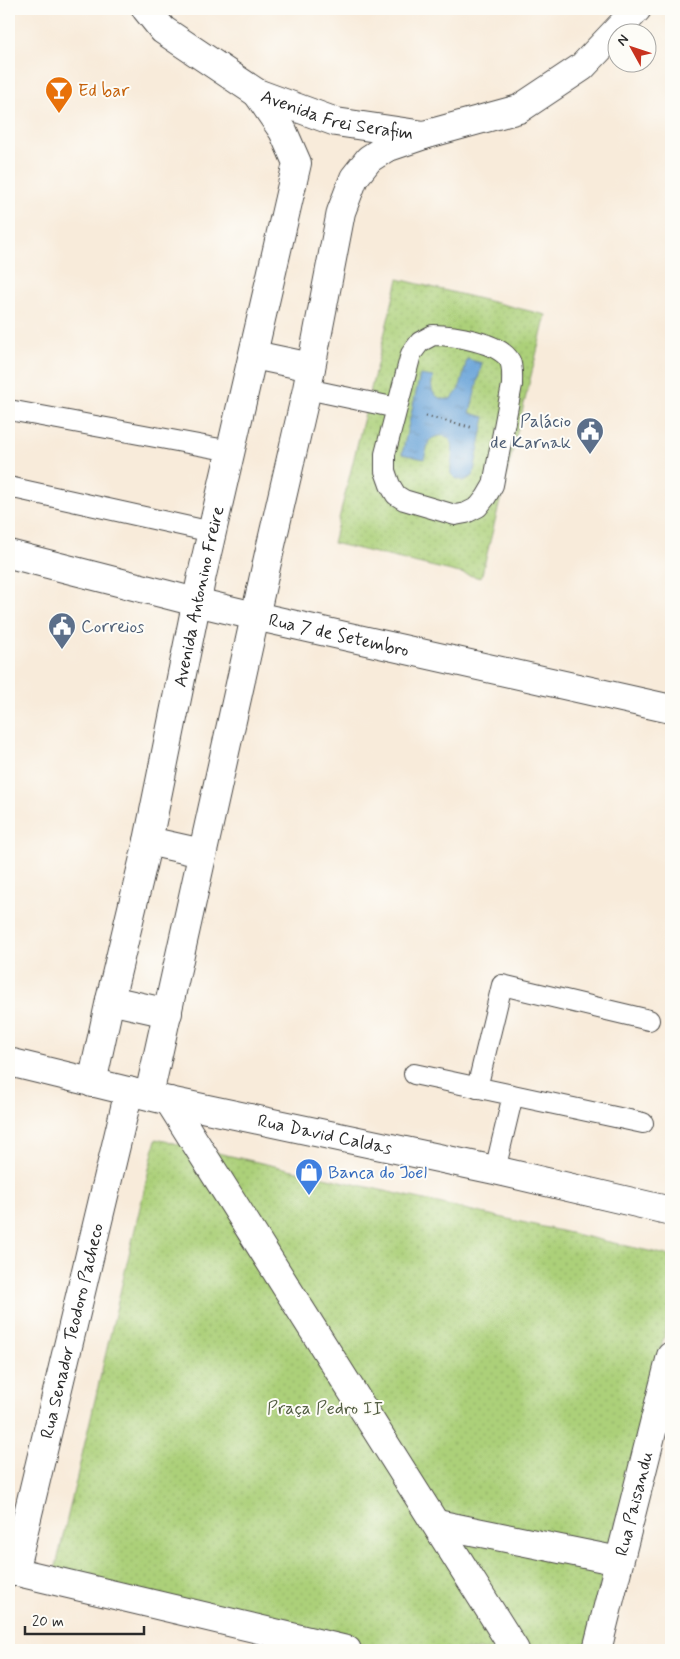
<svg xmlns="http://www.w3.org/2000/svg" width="680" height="1659" font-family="Mynerve,sans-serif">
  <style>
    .green { fill: url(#green-dots); stroke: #6c7e52 }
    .water { fill: url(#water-ripples); stroke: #4a6782 }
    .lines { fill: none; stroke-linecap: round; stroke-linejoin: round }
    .lane-casing { stroke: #4a4845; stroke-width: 22 }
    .street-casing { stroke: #4a4845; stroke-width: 30 }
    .secondary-casing { stroke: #4a4845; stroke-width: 30 }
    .primary-casing { stroke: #4a4845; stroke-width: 30 }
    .path { stroke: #4a4845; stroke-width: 3; stroke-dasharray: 1 4; stroke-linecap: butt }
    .lane { stroke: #fff; stroke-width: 20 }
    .street { stroke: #fff; stroke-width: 28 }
    .secondary { stroke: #fff; stroke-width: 28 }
    .primary { stroke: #fff; stroke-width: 28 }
    .labels { text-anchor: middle; stroke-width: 4; stroke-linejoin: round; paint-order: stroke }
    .food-label { font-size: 18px; fill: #c56008; stroke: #fdfcf7; text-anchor: start }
    .street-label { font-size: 18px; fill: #2b2b2b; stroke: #fdfcf7 }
    .service-label { font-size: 18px; fill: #4e5e75; stroke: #fdfcf7; text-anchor: end }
    .shop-label { font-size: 18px; fill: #366cbe; stroke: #fdfcf7; text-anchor: start }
    .park-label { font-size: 18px; fill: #525d42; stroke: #fdfcf7 }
  </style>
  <defs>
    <pattern id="green-dots" width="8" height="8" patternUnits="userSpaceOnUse" patternTransform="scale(1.25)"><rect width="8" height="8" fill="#acd079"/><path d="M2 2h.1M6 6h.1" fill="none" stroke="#94b369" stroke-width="1.8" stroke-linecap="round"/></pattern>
    <pattern id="water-ripples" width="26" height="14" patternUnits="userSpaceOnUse" patternTransform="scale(1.25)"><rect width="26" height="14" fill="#68a3d8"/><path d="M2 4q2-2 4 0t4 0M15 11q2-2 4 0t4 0" fill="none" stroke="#5685af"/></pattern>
  </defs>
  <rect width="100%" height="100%" fill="#fdfcf7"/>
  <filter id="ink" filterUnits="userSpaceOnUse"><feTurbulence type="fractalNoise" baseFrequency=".02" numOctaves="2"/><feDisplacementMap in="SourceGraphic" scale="10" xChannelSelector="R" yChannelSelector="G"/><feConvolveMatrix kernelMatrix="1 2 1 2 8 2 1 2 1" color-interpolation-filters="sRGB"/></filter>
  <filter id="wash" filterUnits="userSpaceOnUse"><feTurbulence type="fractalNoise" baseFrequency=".0096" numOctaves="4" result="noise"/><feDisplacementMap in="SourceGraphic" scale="20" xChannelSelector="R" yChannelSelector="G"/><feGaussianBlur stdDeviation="1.12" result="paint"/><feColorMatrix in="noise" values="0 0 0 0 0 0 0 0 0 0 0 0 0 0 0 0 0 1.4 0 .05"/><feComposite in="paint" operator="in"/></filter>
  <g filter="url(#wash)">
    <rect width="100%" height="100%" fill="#f8ebda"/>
    <path class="green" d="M398,279L546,315L481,578L333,543Z
      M156,1139L671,1256V1309L584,1650H381L53,1579Z"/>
    <path class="water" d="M467,359L482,363L470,413L485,417L473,476L464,481L455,478L451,474C449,463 459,442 445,436C439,435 433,437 429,441L424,459L402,454L420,375L433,377C432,381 431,385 432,389C434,398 447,403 454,396C462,388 464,370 467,359Z"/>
  </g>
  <g filter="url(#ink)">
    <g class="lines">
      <g class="lane-casing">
        <path id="lane" d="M433,335C452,335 500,342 510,361C513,368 512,377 512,385L493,485L486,497L478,507L466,513L455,515L404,500L396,495L390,485L385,471V454L411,354L420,342Z
          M307,389L397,408
          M9,410L231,451
          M9,487L212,532
          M414,1074L643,1123
          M477,1088L502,985L649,1020
          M495,1170L513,1095"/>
      </g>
      <g class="street-casing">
        <g id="street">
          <path d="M254,355L311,367"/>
          <path id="s1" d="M255,616L671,709"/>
          <path d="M148,841L202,853"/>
          <path d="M110,1000L168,1013"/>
          <path id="s2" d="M9,1062L169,1101L495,1170L671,1211"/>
          <path id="s3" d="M92,1083L110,1000L148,841L202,575L297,163L283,131L257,93"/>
          <path d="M149,1095L268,558L307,389L341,212L354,178L369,159L386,148L424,135"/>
          <path d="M169,1101L515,1650"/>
          <path d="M437,1524L619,1561"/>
          <path d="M9,1570L347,1650"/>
          <path id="s4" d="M14,1572L129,1091"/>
        </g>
      </g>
      <g class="secondary-casing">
        <g id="secondary">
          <path d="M9,554L196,602L255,616"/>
          <path id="s5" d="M597,1650L671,1356"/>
        </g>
      </g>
      <g class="primary-casing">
        <g id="primary">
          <path id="s6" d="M146,9L163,30L257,93L336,122L424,135L519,109L582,67L637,9"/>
        </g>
      </g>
      <path class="path" d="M426,416L474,428"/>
      <use href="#lane" class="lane"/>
      <use href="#street" class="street"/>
      <use href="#secondary" class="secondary"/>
      <use href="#primary" class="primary"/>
    </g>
  </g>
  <defs>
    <g id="bar-pin" transform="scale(1.4375)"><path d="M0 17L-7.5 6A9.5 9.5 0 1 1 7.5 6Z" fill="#e8710a" stroke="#fdfcf7"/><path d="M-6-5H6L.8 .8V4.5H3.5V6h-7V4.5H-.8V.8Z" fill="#fff"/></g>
    <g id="civic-pin" transform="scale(1.4375)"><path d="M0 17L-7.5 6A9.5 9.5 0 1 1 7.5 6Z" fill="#5c6f8a" stroke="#fdfcf7"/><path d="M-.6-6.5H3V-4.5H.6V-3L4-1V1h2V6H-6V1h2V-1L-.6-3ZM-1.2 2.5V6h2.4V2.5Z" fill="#fff"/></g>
    <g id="shop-pin" transform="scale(1.4375)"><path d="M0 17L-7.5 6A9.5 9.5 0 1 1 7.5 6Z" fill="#3f7fe0" stroke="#fdfcf7"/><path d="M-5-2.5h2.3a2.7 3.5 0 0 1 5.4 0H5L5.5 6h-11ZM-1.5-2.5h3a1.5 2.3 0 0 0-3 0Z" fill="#fff"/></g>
  </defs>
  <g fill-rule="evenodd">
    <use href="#bar-pin" x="59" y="90"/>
    <use href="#civic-pin" x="590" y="431"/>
    <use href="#civic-pin" x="62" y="626"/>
    <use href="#shop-pin" x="309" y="1172"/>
  </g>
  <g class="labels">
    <g class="food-label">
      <text x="78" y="96">Ed bar</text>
    </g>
    <g class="street-label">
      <text dy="6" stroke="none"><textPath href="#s6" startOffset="224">Avenida Frei Serafim</textPath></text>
      <text dy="6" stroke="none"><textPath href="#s3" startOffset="498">Avenida Antonino Freire</textPath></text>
      <text dy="6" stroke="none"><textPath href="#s1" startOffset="86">Rua 7 de Setembro</textPath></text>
      <text dy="6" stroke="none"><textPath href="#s2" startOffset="324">Rua David Caldas</textPath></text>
      <text dy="6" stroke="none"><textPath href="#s4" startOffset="248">Rua Senador Teodoro Pacheco</textPath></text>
      <text dy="6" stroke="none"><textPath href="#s5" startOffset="151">Rua Paisandu</textPath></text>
    </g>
    <g class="service-label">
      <text x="571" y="427">Palácio<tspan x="571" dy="21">de Karnak</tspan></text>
      <text x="81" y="632" text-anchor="start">Correios</text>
    </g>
    <g class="shop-label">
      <text x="328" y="1178">Banca do Joel</text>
    </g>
    <g class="park-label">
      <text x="325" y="1414">Praça Pedro II</text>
    </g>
  </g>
  <rect width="680" height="1659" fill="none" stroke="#fdfcf7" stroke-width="30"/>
  <g transform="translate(632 48) rotate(310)"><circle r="24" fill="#fdfcf7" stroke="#a9a8a5"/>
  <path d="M0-4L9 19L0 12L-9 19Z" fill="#c8321e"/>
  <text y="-8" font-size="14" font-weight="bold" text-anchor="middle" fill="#2b2b2b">N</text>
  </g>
  <path d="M25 1626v8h119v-8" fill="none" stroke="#2b2b2b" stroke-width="2.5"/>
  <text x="32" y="1626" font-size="15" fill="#2b2b2b" stroke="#fdfcf7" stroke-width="4" paint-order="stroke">20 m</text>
</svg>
